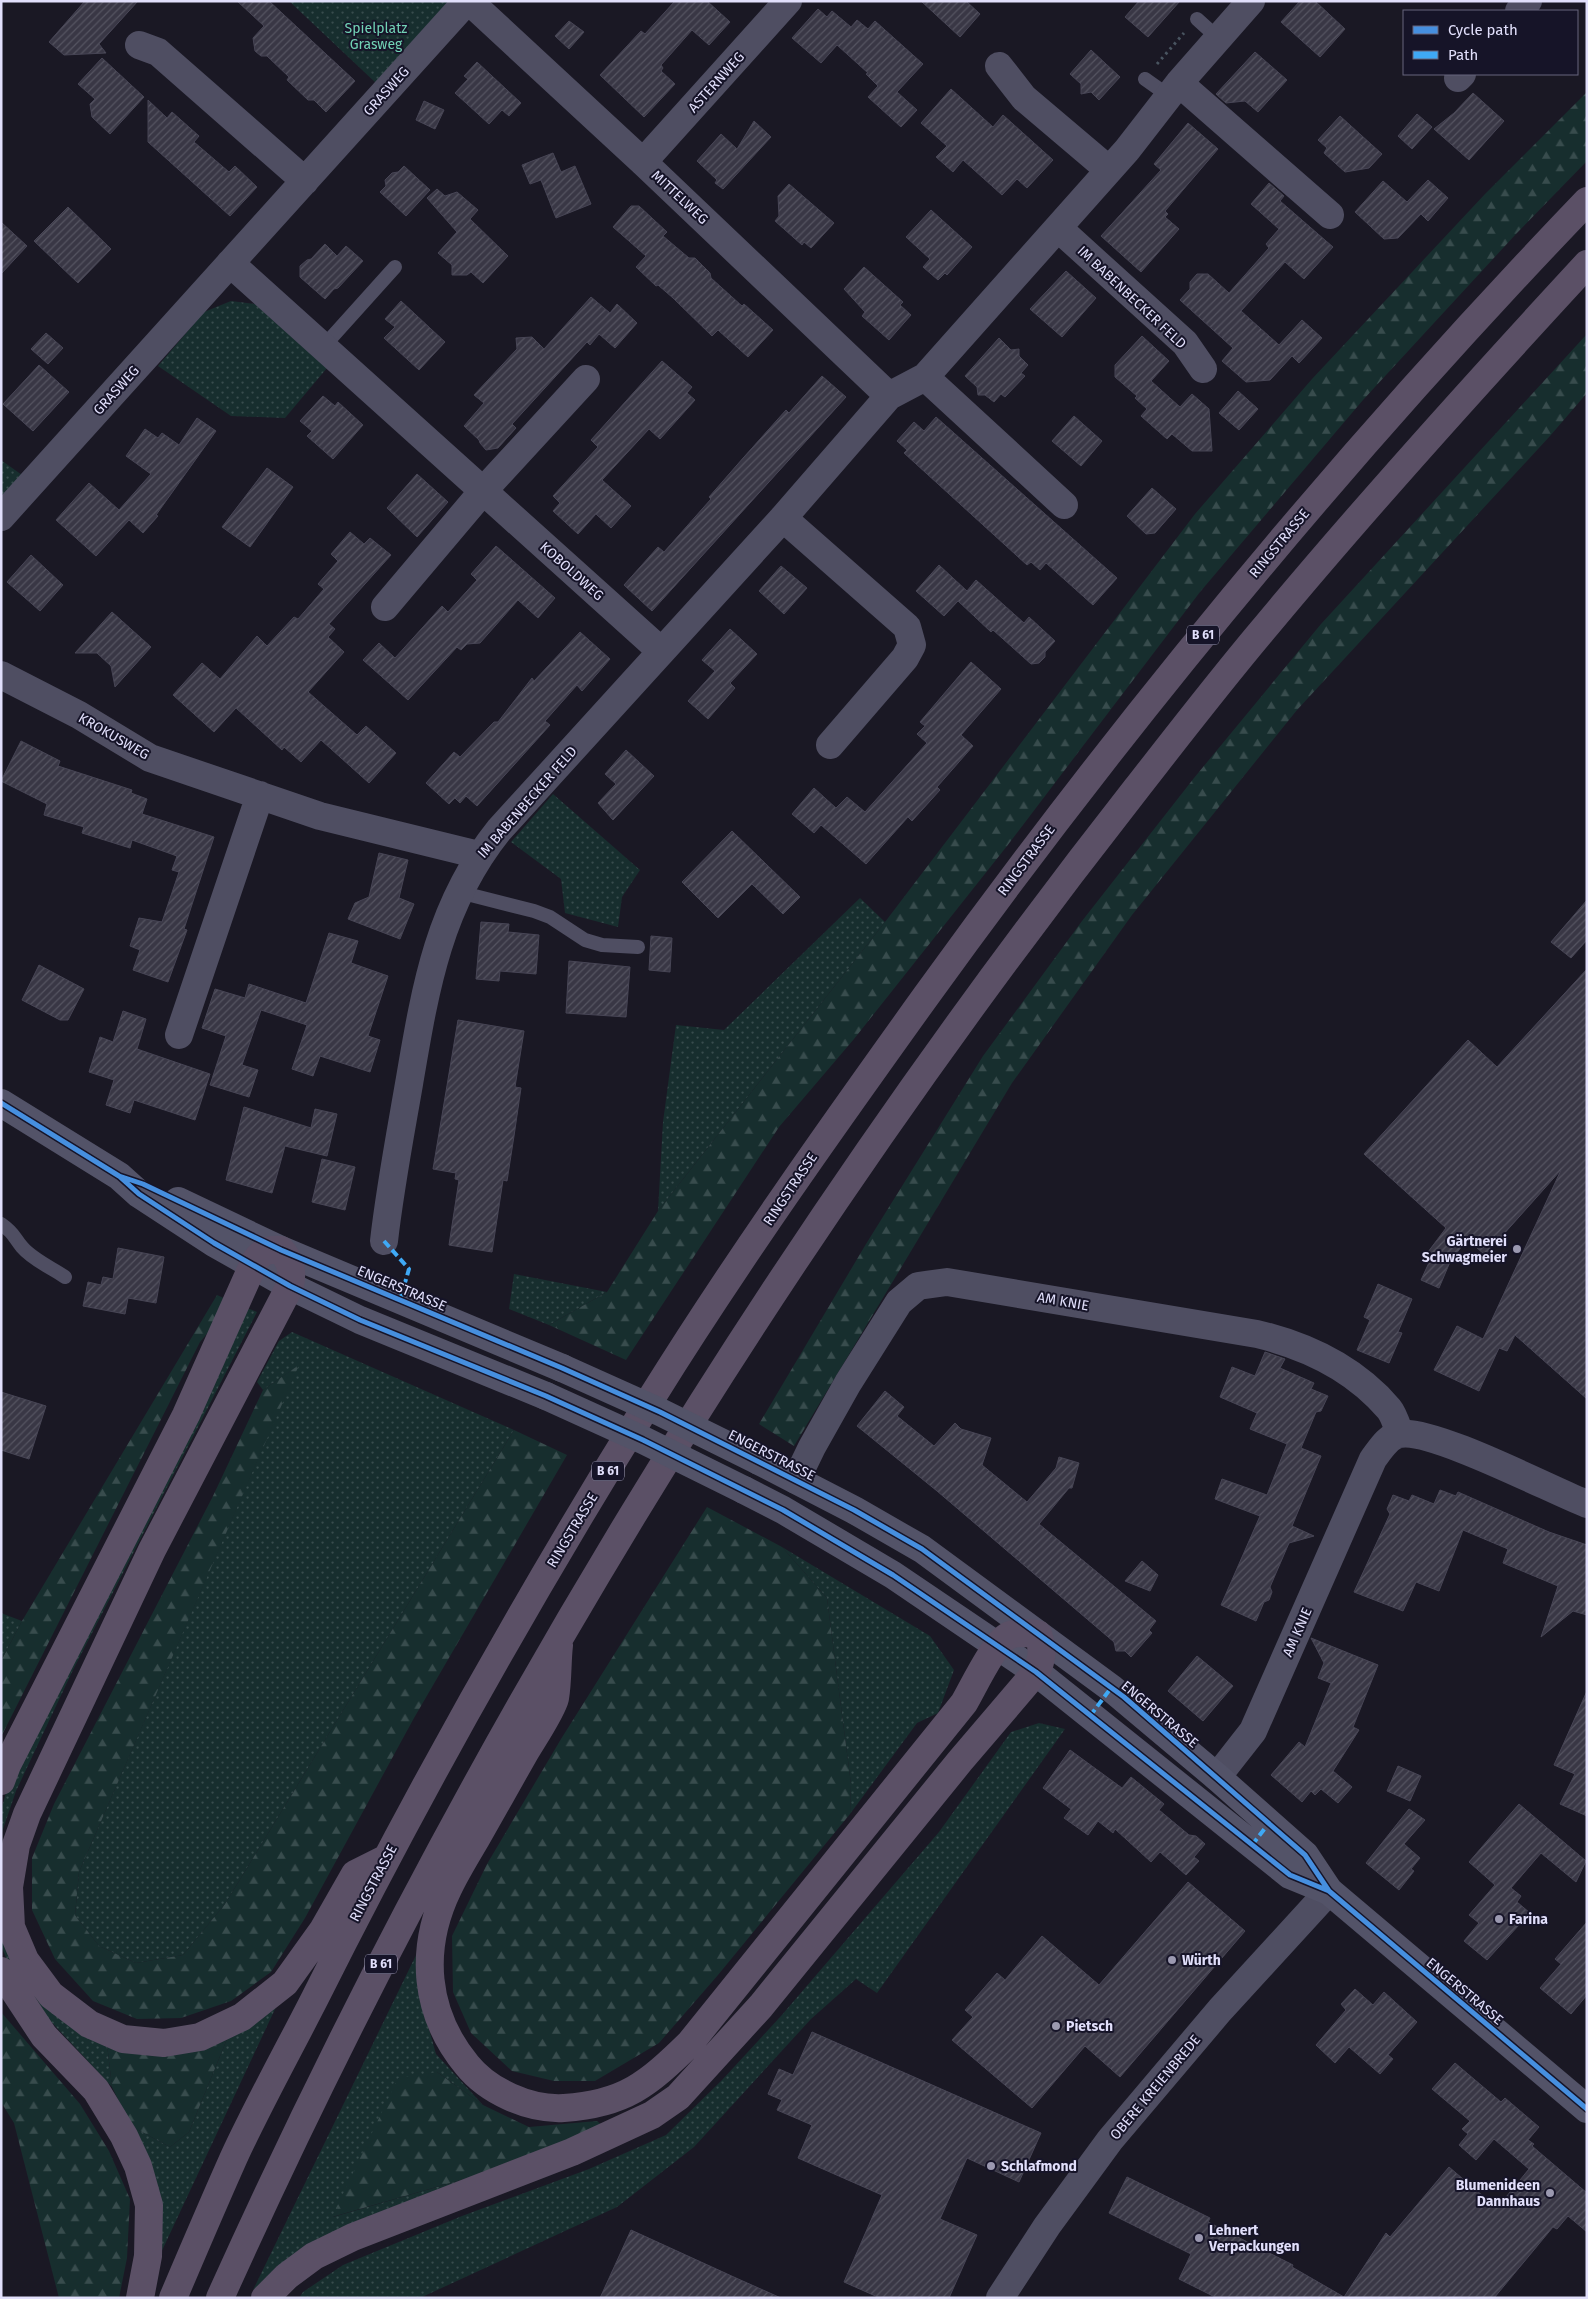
<svg xmlns="http://www.w3.org/2000/svg" width="1588" height="2299" font-family="'Fira Sans',sans-serif">
  <style>
    .green { fill: url(#green-dots) }
    .forest { fill: url(#forest-firs) }
    .building { fill: url(#building-hatch); stroke: #474555 }
    .lines { fill: none; stroke-linecap: round; stroke-linejoin: round }
    .path { stroke: #495460; stroke-width: 3; stroke-dasharray: 2.5 4; stroke-linecap: butt }
    .service { stroke: #4f4e62; stroke-width: 14 }
    .minor { stroke: #4f4e62; stroke-width: 28 }
    .secondary { stroke: #535368; stroke-width: 28 }
    .trunk { stroke: #5b5066; stroke-width: 28 }
    .secondary-bridge { stroke: #535368; stroke-width: 28 }
    .quiet { stroke: #3fa9f5; stroke-width: 4; stroke-dasharray: 8 4; stroke-linecap: butt }
    .cycleway-casing { stroke: #161428; stroke-width: 8 }
    .cycleway { stroke: #468fdf; stroke-width: 5 }
    .poi-dot { fill: #9b99b0; stroke: #161428; stroke-width: 2 }
    .labels { text-anchor: middle; stroke-width: 4; stroke-linejoin: round; paint-order: stroke }
    .shield { fill: #161428; stroke: #a4a2bc; stroke-width: 1 }
    .shield-label { font-size: 12px; font-weight: bold; fill: #e1dffb }
    .park-label { font-size: 14px; fill: #72d3b6; stroke: #161428 }
    .street-label { font-size: 14px; fill: #e1dffb; stroke: #161428 }
    .poi-label { font-size: 14px; font-weight: bold; fill: #e1dffb; stroke: #161428; text-anchor: start }
  </style>
  <defs>
    <pattern id="green-dots" width="8" height="8" patternUnits="userSpaceOnUse" patternTransform="scale(1.25)"><rect width="8" height="8" fill="#172e2e"/><path d="M2 2h.1M6 6h.1" fill="none" stroke="#384c4d" stroke-width="1.8" stroke-linecap="round"/></pattern>
    <pattern id="forest-firs" width="22" height="20" patternUnits="userSpaceOnUse" patternTransform="scale(1.25)"><rect width="22" height="20" fill="#172e2e"/><path d="M5 1l3.5 6h-7zM16 11l3.5 6h-7z" fill="#384c4d"/></pattern>
    <pattern id="building-hatch" width="6" height="6" patternUnits="userSpaceOnUse" patternTransform="scale(1.25)"><rect width="6" height="6" fill="#393745"/><path d="M-1 1l2-2M0 6l6-6M5 7l2-2" fill="none" stroke="#555461"/></pattern>
  </defs>
  <rect width="100%" height="100%" fill="#1a1824"/>
  <path class="green" d="M289,1H446L450,5L378,85Z
    M231,301L255,304L327,368L285,418L231,416L158,366L204,312Z
    M1,460L22,475L1,498Z
    M553,794L640,870L622,897L618,927L565,913L561,879L511,842Z
    M860,898L885,922L658,1211L663,1122L676,1025L724,1030Z
    M514,1274L607,1292L549,1325L509,1309Z
    M247,1308L257,1312L73,1670L16,1791L1,1835V1810L6,1793Z
    M292,1332L514,1430L225,1904L183,1955L136,1963L99,1946L75,1915L79,1872L298,1366L263,1390L257,1382L279,1341Z
    M782,1547L930,1636L954,1670L938,1713L917,1723L850,1814L851,1784L827,1598Z
    M1,1613L22,1621L1,1661Z
    M1039,1723L1065,1729L877,1993L856,1979L811,2019L694,2147L617,2207L420,2298H299L303,2292L343,2265L462,2216L589,2169L666,2135L722,2080L781,2016L939,1832L1011,1732Z
    M1,1918L107,2044L112,2087L45,2015L7,1960L1,1945Z
    M419,1949L420,1997L436,2054L483,2105L437,2072L333,2217L485,2173L282,2268L253,2290Z
    M276,2007L159,2257L131,2126L170,2147L189,2132L227,2039Z"/>
  <path class="forest" d="M1587,92V161L1516,234L1363,400L1200,592L1007,846L854,1039L779,1127L626,1360L549,1325L607,1292L658,1211L885,922L1195,514L1312,379L1485,194Z
    M1587,334V393L1550,436L1297,710L1132,915L1012,1083L794,1446L759,1424L866,1244L983,1056L1082,921L1194,778L1321,624Z
    M217,1295L226,1299L222,1316L200,1342L1,1737V1661L22,1621Z
    M299,1365L79,1872L75,1915L99,1946L136,1963L183,1955L225,1904L514,1430L567,1455L414,1718L305,1918L271,1972L231,2001L181,2018L137,2019L93,2001L55,1959L32,1910V1858L54,1804L213,1496L263,1390Z
    M707,1507L782,1547L827,1598L851,1784L850,1814L718,1975L659,2043L595,2081H554L512,2071L471,2033L453,1992L452,1936L487,1864L561,1739Z
    M1,2012L80,2104L109,2151L130,2199L127,2258L119,2298H59L14,2123L1,2102Z
    M227,2039L189,2132L170,2147L131,2126L112,2087L107,2044Z
    M437,2072L483,2105L529,2127L597,2121L604,2127L485,2173L332,2217L398,2078Z"/>
  <path class="building" d="M85,1H138L99,44L106,53L64,55L49,42Z
    M237,1H269L355,81L326,112L314,100H308L287,80L289,77L267,56H261L255,51L253,38L264,26Z
    M675,1H707L730,22L709,45L692,30L661,65L663,68L661,71L675,84L644,117L600,75L641,31L645,34Z
    M921,1H966L980,14L960,37Z
    M1139,1H1180L1148,37L1125,17Z
    M1300,1H1315L1345,29L1320,57L1281,22Z
    M818,9L827,17L832,11L851,27L857,20L868,29L875,21L923,64L897,92L917,110L901,127L868,97L878,86L866,74L868,73L837,45L821,63L792,38Z
    M569,21L584,32L569,49L555,36Z
    M1091,50L1120,77L1099,100L1091,92L1081,94V84L1070,74Z
    M1255,52L1287,80L1258,112L1245,101L1226,103L1216,94Z
    M102,58L144,97L110,134L92,117L90,104L95,99L78,84Z
    M477,62L521,103L509,116L502,110L489,124L455,93L468,79L464,76Z
    M951,89L993,127L1003,115L1053,160L1027,188L1017,179L1002,195L963,160L953,172L936,157L947,146L921,123Z
    M1473,93L1504,121L1469,160L1434,129L1454,113Z
    M148,100L167,118L172,112L199,136L194,142L229,172L235,166L257,187L230,216L148,142Z
    M424,101L444,110L435,129L416,120Z
    M1417,114L1432,127L1412,149L1398,136Z
    M1340,116L1382,154L1369,168L1345,172L1324,153L1327,148L1318,140Z
    M754,121L771,137L723,189L715,183L717,180L697,161L721,134L737,149Z
    M1188,123L1218,149L1165,211L1168,214L1165,217L1179,229L1141,272L1101,236L1161,170L1154,164Z
    M553,153L561,172L575,166L591,204L556,218L541,180L530,184L522,165Z
    M404,166L430,190L406,216L380,192L386,186L385,180L392,173L398,172Z
    M1428,180L1448,198L1428,221L1421,214L1398,238L1384,239L1355,212L1383,181L1407,202Z
    M1269,183L1284,196L1280,201L1333,247L1304,279L1285,262L1241,311L1279,345L1302,320L1322,338L1299,363L1292,356L1270,380L1246,382L1222,361L1233,348L1180,300L1190,289V282L1197,274H1208L1229,293L1269,248L1266,244L1279,229L1251,204Z
    M789,184L834,223L811,248L804,242L802,245L775,221L779,216L778,196Z
    M437,189L445,196L457,192L478,210L470,219L508,256L483,283L471,272L467,275H452V265L438,253L457,232L427,198Z
    M631,206H639L667,232L663,236L689,258H695L710,273L711,278L742,306L744,304L773,330L748,357L718,330L712,336L673,298L658,285L656,286L636,267L646,256L613,227Z
    M68,207L111,249L78,283L34,241Z
    M931,210L972,247L947,275L945,273L938,280L923,267L930,259L906,237Z
    M1,222L27,246L1,274Z
    M325,244L337,256L346,246L363,261L338,288L334,289L325,299L300,277V266L307,260L311,259Z
    M864,267L903,302L900,305L911,315L889,340L862,316L865,312L844,289Z
    M1066,271L1096,298L1062,337L1030,309Z
    M591,297L610,313L617,304L637,323L615,348L599,334L590,345L587,342L512,424L516,428L498,448L486,450L480,443L479,440L464,426L484,403L474,395L517,349L516,338L532,337L544,349Z
    M401,301L445,342L419,370L384,338L395,327L385,319Z
    M46,333L63,348L48,364L31,349Z
    M1142,336L1169,361L1151,381L1180,407L1192,394L1209,409L1212,451H1192L1172,434L1167,439L1141,416L1147,409L1135,398L1137,396L1115,377V365Z
    M999,338L1011,350L1019,349V356L1028,365L1021,373L1025,376L1005,397L1001,394L994,402L985,395H978L977,387L965,376Z
    M662,361L692,387L687,393L695,400L660,439L649,429L602,480L631,506L611,528L596,514L578,534L553,511L560,503L553,496L598,447L591,440Z
    M39,365L69,392L33,431L3,404Z
    M822,376L846,397L652,611L624,585L658,547L664,552L711,499L709,497L744,457L786,410L789,413Z
    M1238,391L1258,409L1239,430L1219,413Z
    M323,396L335,406L338,402L363,425L333,459L307,436L312,431L300,421Z
    M1074,416L1102,441L1081,466L1052,441Z
    M936,417L1117,578L1093,605L1046,563L1040,570L1031,562L1027,565L904,453L907,450L897,441L914,422L924,431Z
    M197,418L216,431L156,515L158,516L143,533L129,520L96,556L56,520L89,483L119,510L151,474L126,456L145,429L158,438L162,433L179,445Z
    M267,468L293,487L250,547L222,527Z
    M417,474L448,502L417,537L387,508Z
    M1152,488L1176,509L1155,533L1146,534L1127,516Z
    M350,532L364,544L370,538L391,555L329,624L335,629L328,637L344,652L308,692L357,735L366,726L396,753L369,783L321,740L301,762L284,747L282,750L236,708L214,732L173,695L202,663L220,679L257,636L267,646L294,617L298,619L324,589L318,584L338,561L331,554Z
    M496,546L555,598L538,618L518,600L480,643L467,644L461,650L457,647L408,700L363,660L379,643L395,658L442,606L448,612L477,580L471,574Z
    M31,555L63,585L40,611L7,582Z
    M939,565L967,591L976,580L1024,623L1029,617L1055,641L1045,652V657L1039,663L1031,664L993,630L991,632L958,601L944,616L916,591Z
    M781,566L807,588L784,614L759,591Z
    M112,612L151,647L115,687L111,666L97,653H75Z
    M730,629L757,654L730,683L735,688L708,719L688,701L715,671L702,660Z
    M580,632L610,659L582,691L577,685L545,721L550,725L477,806L466,796L460,803L455,798L449,804L426,783L454,752L460,757L494,722H498L532,678L534,681Z
    M971,662L1001,689L961,735L973,746L937,787L940,790L912,821L908,817L866,864L821,825L814,833L792,814L814,788L836,808L847,797L865,812L927,743L917,734L925,726L920,722Z
    M21,741L60,761L58,766L132,790L131,793L147,799L142,814L214,837L184,929L187,930L168,982L133,970L140,950L130,946L139,918L162,922L179,872L172,870L177,856L132,840L130,848L82,833L84,827L44,815L47,804L1,781Z
    M626,750L654,776L613,820L598,803L616,784L605,774Z
    M732,831L800,897L783,914L752,884L718,918L682,882Z
    M379,853L408,860L399,898L414,904L400,939L348,919L355,903L369,897Z
    M1587,900V940L1571,958L1551,942Z
    M481,922L509,924L508,932L539,935L536,974L500,971L499,981L476,979Z
    M329,933L358,941L351,963L388,976L368,1036L380,1040L370,1072L320,1056L313,1076L292,1069L307,1025L261,1010L242,1065L258,1070L249,1097L210,1085L226,1036L202,1028L215,989L245,998L249,984L306,1003Z
    M651,936L672,938L670,972L649,970Z
    M569,961L630,967L626,1017L566,1013Z
    M39,965L84,989L68,1020H60L22,1000Z
    M1587,969V1399L1515,1335L1507,1351L1499,1348L1479,1391L1434,1370L1457,1326L1483,1339L1561,1170L1485,1255L1467,1239L1450,1262L1439,1288L1421,1280L1433,1254L1428,1252L1446,1228L1364,1154L1468,1040L1497,1067Z
    M123,1011L146,1019L137,1049L210,1074L195,1120L134,1100L130,1113L106,1105L114,1080L89,1072L100,1037L113,1042Z
    M458,1020L524,1031L515,1087L521,1088L514,1136L507,1181L503,1180L492,1252L449,1245L459,1180L455,1179L456,1173L433,1169Z
    M244,1107L311,1128L315,1109L337,1114L327,1156L285,1146L272,1193L226,1180Z
    M322,1159L355,1167L345,1210L312,1202Z
    M118,1248L164,1257L156,1303L128,1298L125,1314L83,1306L88,1282L101,1285L103,1277L113,1279Z
    M1378,1284L1412,1299L1398,1332L1402,1333L1389,1363L1357,1350L1370,1320L1364,1317Z
    M1265,1352L1285,1359L1280,1368L1314,1383L1311,1389L1328,1396L1321,1411L1316,1412L1301,1448L1321,1456L1292,1526L1314,1536L1289,1543L1270,1587L1272,1592L1269,1600L1264,1602L1256,1621L1221,1605L1260,1516L1215,1499L1222,1479L1267,1495L1287,1444L1250,1429L1257,1413L1220,1397L1232,1367L1255,1376Z
    M885,1391L904,1407L897,1416L934,1446L955,1423L961,1429L991,1438L982,1465L1027,1502L1056,1468L1059,1457L1079,1463L1072,1488H1069L1039,1524L1156,1621L1149,1630L1152,1633L1131,1657L1125,1651H1116L1114,1642L937,1491L857,1426Z
    M1,1392L46,1406L29,1459L1,1450Z
    M1440,1490L1456,1496L1458,1492L1549,1532L1587,1545V1615L1573,1611L1541,1637L1558,1586L1503,1563L1508,1549L1463,1530L1439,1591L1416,1582L1403,1611L1354,1592L1390,1514L1387,1509L1393,1495L1409,1501L1412,1495L1434,1504Z
    M1142,1561L1158,1575L1150,1591L1125,1581Z
    M1311,1638L1378,1665L1353,1727L1359,1730L1333,1771L1352,1787L1338,1803L1321,1789L1315,1795L1311,1791L1302,1802L1271,1775L1299,1742L1305,1747L1331,1683L1318,1678L1324,1663Z
    M1197,1656L1233,1686L1203,1721L1168,1691Z
    M1587,1691V1816L1560,1804L1575,1774L1554,1765Z
    M1070,1750L1122,1788L1131,1777L1164,1804L1159,1810L1189,1835L1196,1836L1205,1844L1194,1857L1199,1861L1186,1875L1160,1852L1151,1862L1115,1829L1113,1833L1098,1821L1088,1835L1064,1818L1071,1809L1043,1788Z
    M1398,1766L1421,1776L1410,1801L1387,1791Z
    M1519,1804L1586,1861L1576,1882L1541,1853L1511,1888L1521,1896L1517,1902L1530,1913L1487,1960L1464,1941L1479,1923L1469,1915L1495,1885L1469,1862Z
    M1409,1809L1425,1820L1404,1844L1420,1858L1411,1869L1414,1871L1399,1890L1366,1863Z
    M1188,1882L1245,1931L1120,2077L1085,2046L1032,2108L952,2040L973,2017L965,2010L997,1973L1005,1980L1042,1936L1099,1985Z
    M1587,1922V1995L1571,2014L1540,1988L1561,1964L1555,1959Z
    M1355,1989L1373,2005L1384,1992L1417,2022L1388,2055L1393,2059L1380,2074L1349,2047L1335,2063L1316,2045L1346,2010L1341,2004Z
    M812,2032L1041,2133L1019,2182L967,2158L940,2219L977,2235L949,2298H880L844,2282L882,2195L798,2158L812,2125L777,2110L782,2100L768,2094L779,2069L793,2075Z
    M1455,2063L1501,2102L1505,2098L1539,2127L1528,2140L1534,2144L1532,2146L1587,2193V2232L1568,2216L1557,2229L1553,2227L1494,2298H1217L1179,2279L1191,2254L1109,2213L1127,2177L1210,2218L1208,2222L1293,2265L1292,2267L1344,2297L1386,2233L1390,2237L1449,2167L1497,2208L1529,2169L1494,2139L1476,2160L1459,2145L1468,2134L1462,2129L1470,2121L1432,2089Z
    M631,2230L736,2278L781,2298H600Z"/>
  <g class="lines">
    <path class="path" d="M1157,64L1184,33"/>
    <path class="service" d="M1197,19L1218,38
      M1145,79L1169,96
      M323,347L395,267
      M459,892L534,911L550,917L585,940L602,945L638,947
      M1,1224C14,1233 13,1236 22,1247C33,1260 52,1268 65,1277"/>
    <path class="minor" d="M469,1L643,162L889,396
      M1519,11L1528,1
      M139,45L158,52L305,181
      M999,66L1024,98L1109,170
      M1458,78L1462,74
      M1179,83L1330,215
      M643,162L788,1
      M1058,228L1185,343L1203,369
      M230,263L661,651
      M925,377L1064,505
      M1,517L467,1
      M783,518L907,627L912,645L905,658L830,745
      M385,607L483,491L586,379
      M1,675L79,715L150,758L320,816L479,855
      M179,1035L260,795
      M384,1241C390,1188 400,1136 409,1084C425,990 438,906 499,830L783,518L889,396L925,377L1127,150L1179,83L1251,1
      M796,1480L812,1447L848,1383L899,1302L918,1286L947,1282L1257,1334C1307,1346 1355,1369 1389,1409C1394,1415 1397,1426 1400,1434
      M1217,1777L1253,1731L1373,1459C1380,1450 1388,1436 1400,1434C1432,1428 1551,1490 1587,1504
      M1000,2298L1047,2226L1110,2140L1220,2010L1329,1891"/>
    <path class="secondary" d="M1,1103L119,1176L139,1194L214,1243L290,1286L360,1320L546,1396
      M178,1201L281,1250L562,1368
      M759,1461L854,1510L922,1549L1111,1688L1217,1777L1305,1855L1329,1891L1587,2109
      M744,1490L783,1510L893,1575L1036,1672L1290,1875L1329,1891"/>
    <path class="trunk" d="M1,1781L7,1765L186,1415L253,1265C260,1252 266,1249 281,1250C291,1262 293,1270 290,1286L152,1550L27,1814L16,1845L9,1887L11,1927L25,1960L51,1995L89,2024L123,2039L164,2043L200,2037L242,2017L285,1983L323,1930L355,1874L387,1858
      M1,1971L44,2036L96,2090L124,2136L138,2166L149,2205L148,2256L140,2298
      M173,2298C193,2251 213,2204 234,2157C259,2103 288,2051 315,1998C418,1792 531,1592 652,1397C738,1259 832,1127 926,996C1128,716 1348,450 1587,201
      M220,2298C462,1760 772,1253 1136,789C1179,734 1222,678 1267,625C1370,501 1478,382 1587,264
      M265,2298L287,2276L314,2256L353,2237L572,2152L652,2115L678,2097L761,2006L960,1761L1036,1672C1043,1658 1043,1649 1038,1634C1029,1634 1019,1631 1010,1635C995,1640 973,1688 964,1703L690,2043C648,2084 625,2104 564,2108C529,2110 488,2091 467,2065C424,2013 419,1949 448,1889C456,1872 466,1856 476,1839C492,1811 508,1782 524,1754C532,1740 552,1711 555,1698C558,1681 557,1662 559,1645"/>
    <path class="secondary-bridge" d="M562,1368L660,1412L759,1461
      M546,1396L643,1440L744,1490"/>
    <path class="quiet" d="M384,1241L409,1269L400,1300
      M1090,1716L1111,1688
      M1252,1845L1269,1823"/>
    <g class="cycleway-casing">
      <path id="cycleway" d="M1,1103L119,1176L139,1194L214,1243L290,1286L360,1320L546,1396L643,1440L783,1510L893,1575L1036,1672L1290,1875L1329,1891
        M119,1176L143,1184L281,1250L562,1368L660,1412L854,1510L922,1549L1124,1697L1305,1855L1329,1891L1587,2109"/>
    </g>
    <use href="#cycleway" class="cycleway"/>
  </g>
  <g class="poi-dot">
    <circle cx="1517" cy="1249" r="5"/>
    <circle cx="1499" cy="1919" r="5"/>
    <circle cx="1172" cy="1960" r="5"/>
    <circle cx="1056" cy="2026" r="5"/>
    <circle cx="991" cy="2166" r="5"/>
    <circle cx="1550" cy="2193" r="5"/>
    <circle cx="1199" cy="2238" r="5"/>
  </g>
  <g class="labels">
    <g class="shield">
      <rect x="1187" y="625.5" width="32" height="19" rx="4"/>
      <rect x="592" y="1461.5" width="32" height="19" rx="4"/>
      <rect x="365" y="1954.5" width="32" height="19" rx="4"/>
    </g>
    <g class="shield-label">
      <text x="1203" y="639">B 61</text>
      <text x="608" y="1475">B 61</text>
      <text x="381" y="1968">B 61</text>
    </g>
    <g class="park-label">
      <text x="376" y="33">Spielplatz<tspan x="376" dy="16">Grasweg</tspan></text>
    </g>
    <g class="street-label">
      <text transform="translate(716 82) rotate(-48)" y="5">ASTERNWEG</text>
      <text transform="translate(386 91) rotate(-48)" y="5">GRASWEG</text>
      <text transform="translate(680 197) rotate(43)" y="5">MITTELWEG</text>
      <text transform="translate(1132 297) rotate(43)" y="5">IM BABENBECKER FELD</text>
      <text transform="translate(116 390) rotate(-48)" y="5">GRASWEG</text>
      <text transform="translate(1279 543) rotate(-50)" y="5">RINGSTRASSE</text>
      <text transform="translate(572 571) rotate(42)" y="5">KOBOLDWEG</text>
      <text transform="translate(114 736) rotate(30)" y="5">KROKUSWEG</text>
      <text transform="translate(527 802) rotate(-49)" y="5">IM BABENBECKER FELD</text>
      <text transform="translate(1026 860) rotate(-53)" y="5">RINGSTRASSE</text>
      <text transform="translate(790 1189) rotate(-56)" y="5">RINGSTRASSE</text>
      <text transform="translate(402 1288) rotate(23)" y="5">ENGERSTRASSE</text>
      <text transform="translate(1063 1301) rotate(10)" y="5">AM KNIE</text>
      <text transform="translate(772 1455) rotate(27)" y="5">ENGERSTRASSE</text>
      <text transform="translate(572 1530) rotate(-59)" y="5">RINGSTRASSE</text>
      <text transform="translate(1297 1632) rotate(-66)" y="5">AM KNIE</text>
      <text transform="translate(1160 1714) rotate(40)" y="5">ENGERSTRASSE</text>
      <text transform="translate(373 1883) rotate(-62)" y="5">RINGSTRASSE</text>
      <text transform="translate(1465 1991) rotate(40)" y="5">ENGERSTRASSE</text>
      <text transform="translate(1155 2087) rotate(-50)" y="5">OBERE KREIENBREDE</text>
    </g>
    <g class="poi-label">
      <text x="1507" y="1246" text-anchor="end">Gärtnerei<tspan x="1507" dy="16">Schwagmeier</tspan></text>
      <text x="1509" y="1924">Farina</text>
      <text x="1182" y="1965">Würth</text>
      <text x="1066" y="2031">Pietsch</text>
      <text x="1001" y="2171">Schlafmond</text>
      <text x="1540" y="2190" text-anchor="end">Blumenideen<tspan x="1540" dy="16">Dannhaus</tspan></text>
      <text x="1209" y="2235">Lehnert<tspan x="1209" dy="16">Verpackungen</tspan></text>
    </g>
  </g>
  <rect width="1588" height="2299" fill="none" stroke="#e1dffb" stroke-width="5"/>
  <rect x="1403" y="10" width="175" height="65" fill="#161428" stroke="#67657c"/>
  <rect x="1413" y="26" width="25" height="8" fill="#468fdf" stroke="#67657c"/>
  <text x="1448" y="35" font-size="15" fill="#e1dffb">Cycle path</text>
  <rect x="1413" y="51" width="25" height="8" fill="#3fa9f5" stroke="#67657c"/>
  <text x="1448" y="60" font-size="15" fill="#e1dffb">Path</text>
</svg>
